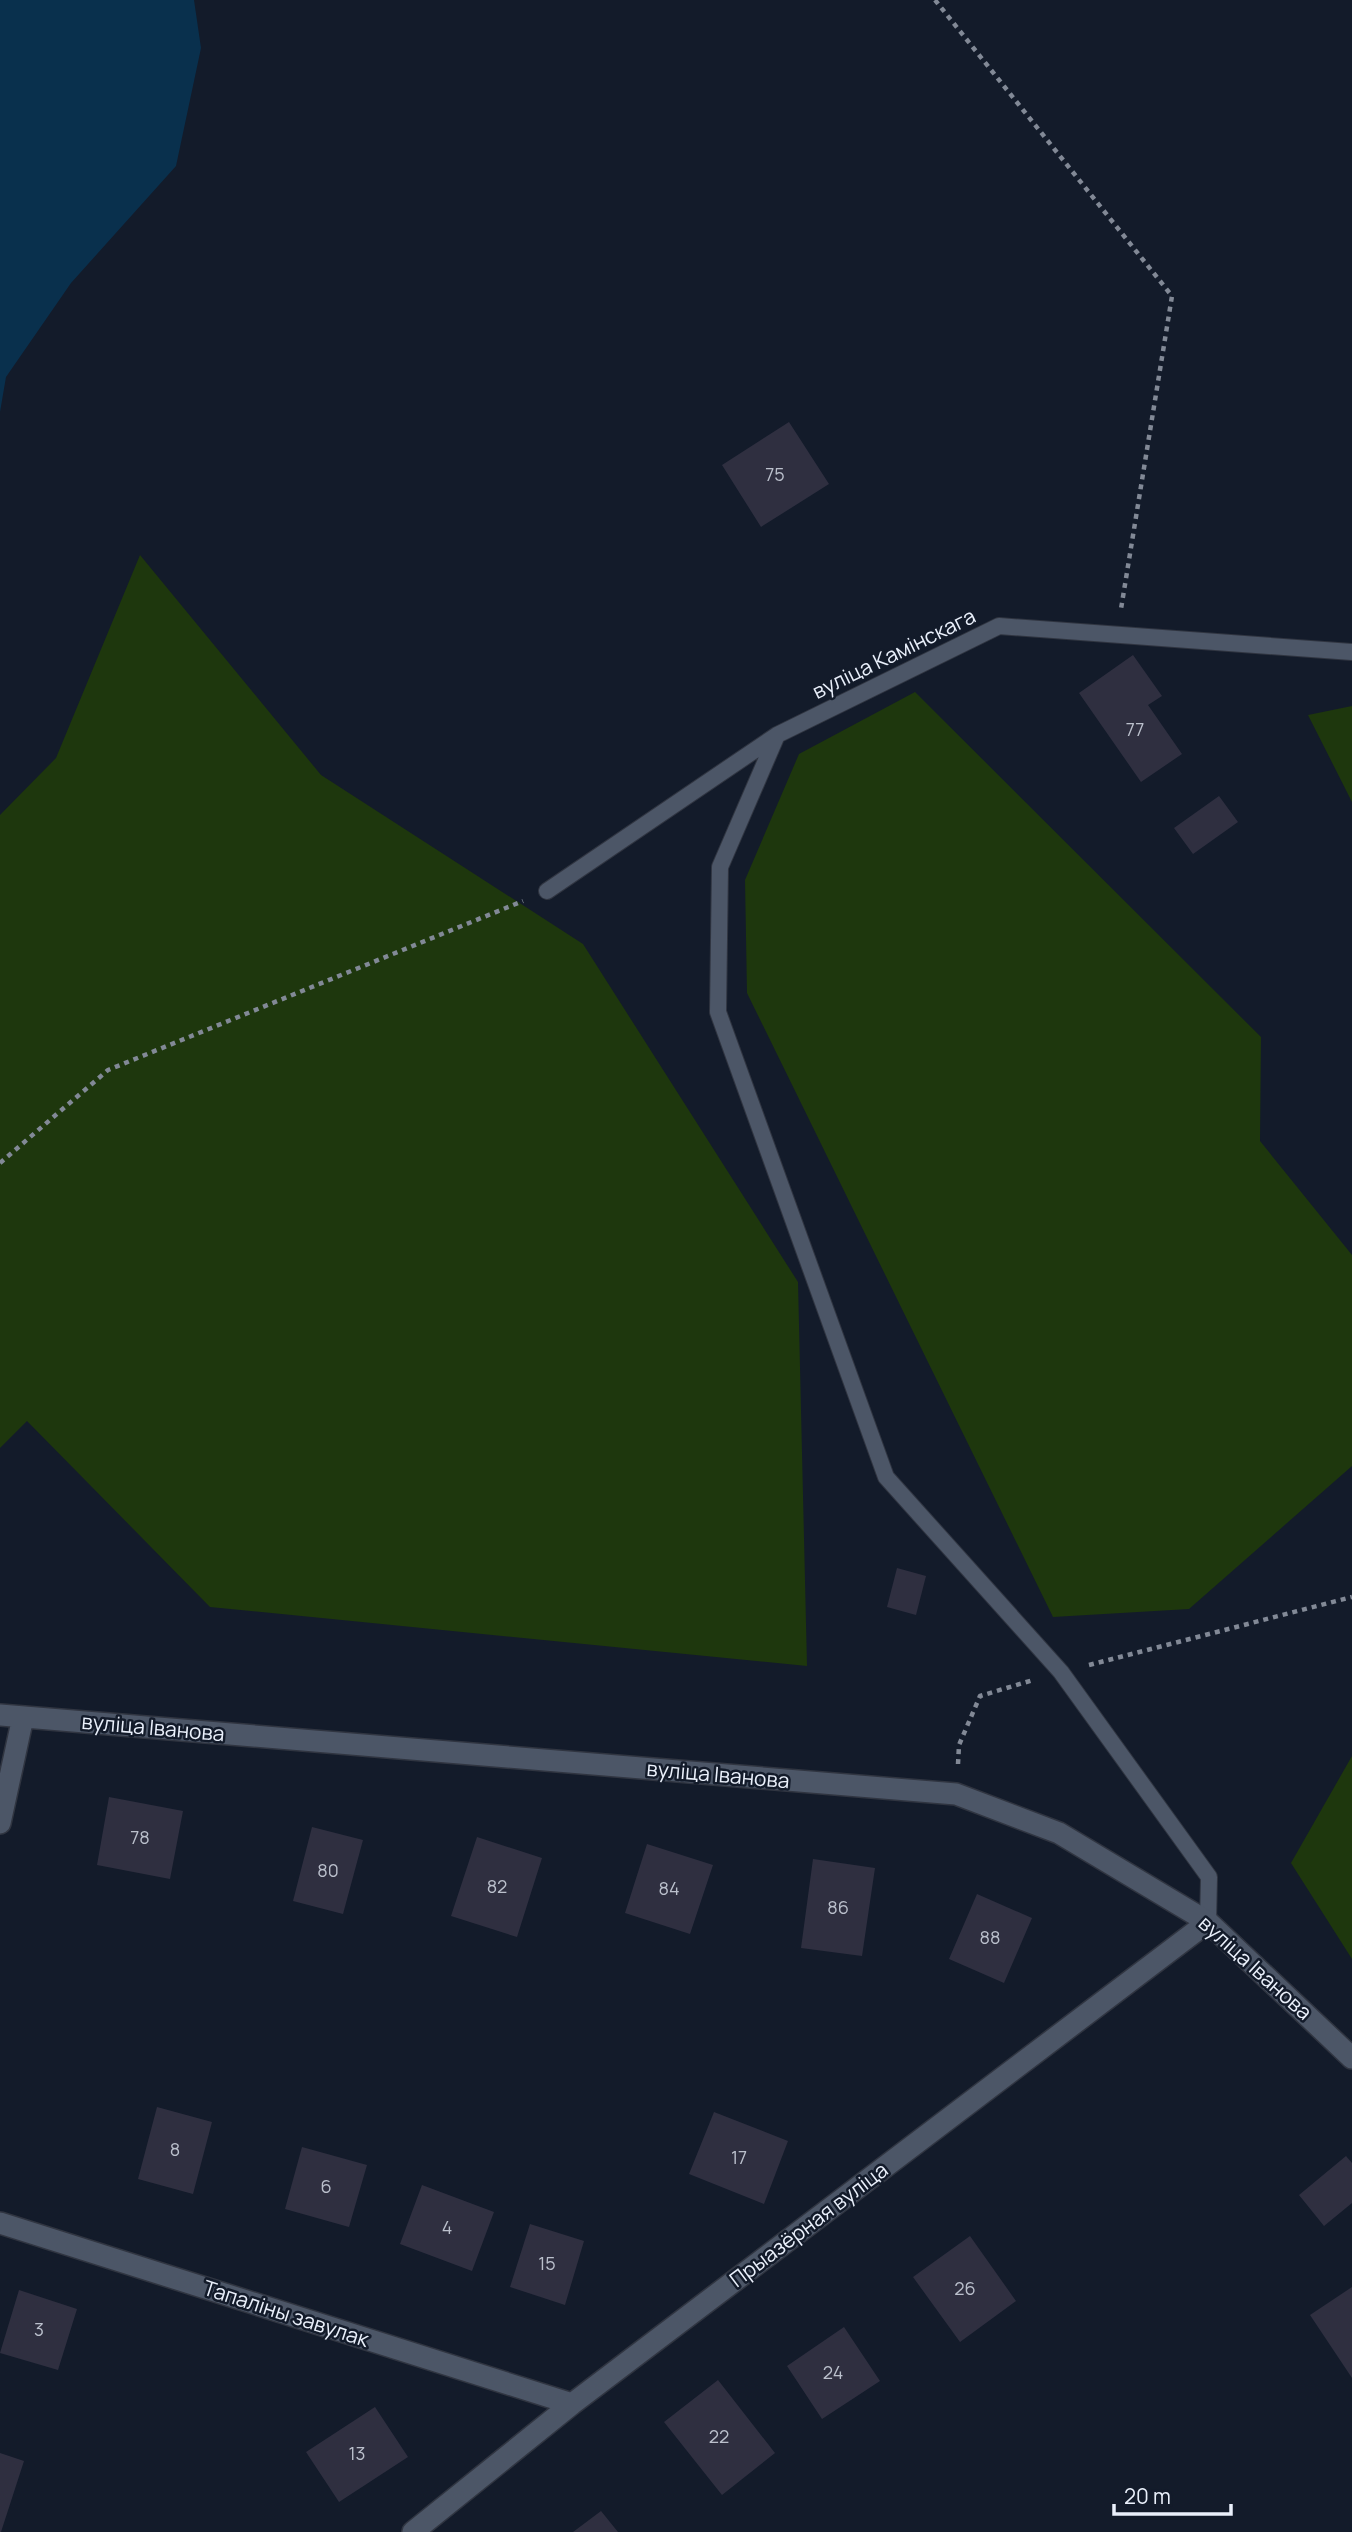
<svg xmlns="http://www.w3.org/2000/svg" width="1352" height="2532" font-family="Manrope,sans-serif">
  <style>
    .green { fill: #1e370d }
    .water { fill: #09304d }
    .building { fill: #2f2f40 }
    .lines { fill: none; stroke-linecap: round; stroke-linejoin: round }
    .lane-casing { stroke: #303541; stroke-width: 18 }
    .street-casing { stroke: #303541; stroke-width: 24 }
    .path { stroke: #828996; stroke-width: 4.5; stroke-dasharray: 5 5; stroke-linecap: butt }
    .lane { stroke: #4c5667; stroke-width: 16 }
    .street { stroke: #4c5667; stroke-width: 21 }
    .labels { text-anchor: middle; stroke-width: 5; stroke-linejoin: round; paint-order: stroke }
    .number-label { font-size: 18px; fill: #bbc0cc }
    .street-label { font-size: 21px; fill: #eaf0fb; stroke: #131b2a }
  </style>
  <rect width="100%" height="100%" fill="#131b2a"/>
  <path class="green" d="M140,555L321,775L583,944L798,1282L807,1666L210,1607L27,1421L0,1448V815L56,758Z
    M915,692L1261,1037L1260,1141L1352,1255V1466L1189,1609L1053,1617L747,993L745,880L799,754Z
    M1352,706V802L1308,715Z
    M1352,1756V1959L1291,1863Z"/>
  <path class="water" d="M0,0H194L201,48L176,166L71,283L6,377L0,412Z"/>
  <path class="building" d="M789,422L829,484L761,527L722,465Z
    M1133,655L1162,696L1148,705L1182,754L1141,782L1079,693Z
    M1219,796L1238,822L1193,854L1174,828Z
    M897,1568L926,1576L916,1615L887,1607Z
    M109,1797L183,1811L170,1879L97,1865Z
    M312,1827L363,1840L343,1914L293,1901Z
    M477,1837L542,1858L517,1937L451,1916Z
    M647,1844L713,1865L690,1934L625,1913Z
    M813,1859L875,1868L862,1956L801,1948Z
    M977,1894L1032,1918L1004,1983L949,1959Z
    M157,2107L212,2122L193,2194L138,2179Z
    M714,2112L788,2141L764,2204L689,2174Z
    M302,2147L367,2165L349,2227L285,2209Z
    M1346,2156L1352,2163V2203L1324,2226L1299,2195Z
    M422,2185L494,2212L472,2271L400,2244Z
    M530,2224L584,2241L565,2305L510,2287Z
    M970,2236L1016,2301L960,2342L913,2277Z
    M1352,2287V2378L1310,2315Z
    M19,2290L77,2309L58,2370L0,2353Z
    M844,2327L880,2381L822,2419L787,2366Z
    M718,2380L775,2453L722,2495L664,2422Z
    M375,2407L408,2457L339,2502L306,2452Z
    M0,2453L24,2461L1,2532H0Z
    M601,2511L618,2532H573Z"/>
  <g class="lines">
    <g class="lane-casing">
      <path id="lane" d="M777,735L720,867L718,1012L886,1477L1061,1672L1209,1877L1208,1922
        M547,891L777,735L999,626L1352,652"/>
    </g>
    <g class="street-casing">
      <path id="street" d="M0,1715L956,1794L1059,1833L1208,1922L1352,2058
        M0,1823L23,1717
        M0,2223L572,2404
        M413,2532L572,2404L1208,1922"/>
    </g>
    <path class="path" d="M935,0L1172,296L1121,609
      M0,1163L108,1070L523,901
      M1089,1665L1352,1597
      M958,1764L959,1745L980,1696L1033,1680"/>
    <use href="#lane" class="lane"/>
    <use href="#street" class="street"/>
  </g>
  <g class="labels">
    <g class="number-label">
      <text x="775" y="481">75</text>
      <text x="1135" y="736">77</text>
      <text x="140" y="1844">78</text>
      <text x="328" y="1877">80</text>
      <text x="497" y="1893">82</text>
      <text x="669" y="1895">84</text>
      <text x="838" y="1914">86</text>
      <text x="990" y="1944">88</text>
      <text x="175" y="2156">8</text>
      <text x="739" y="2164">17</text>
      <text x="326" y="2193">6</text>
      <text x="447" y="2234">4</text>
      <text x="547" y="2270">15</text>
      <text x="965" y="2295">26</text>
      <text x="39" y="2336">3</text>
      <text x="833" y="2379">24</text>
      <text x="719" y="2443">22</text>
      <text x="357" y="2460">13</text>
    </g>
    <g class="street-label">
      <text transform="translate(894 654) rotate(-26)" y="7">вуліца Камінскага</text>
      <text transform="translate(153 1728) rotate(5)" y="7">вуліца Іванова</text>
      <text transform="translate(718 1775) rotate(5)" y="7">вуліца Іванова</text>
      <text transform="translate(1255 1968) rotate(42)" y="7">вуліца Іванова</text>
      <text transform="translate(809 2225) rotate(-37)" y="7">Прыазёрная вуліца</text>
      <text transform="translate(286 2314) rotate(18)" y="7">Тапаліны завулак</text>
    </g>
  </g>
  <path d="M1114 2504v10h117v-10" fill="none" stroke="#eaf0fb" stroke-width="3.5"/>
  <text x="1124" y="2504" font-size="21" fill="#eaf0fb" stroke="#131b2a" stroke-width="5" paint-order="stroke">20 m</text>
</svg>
